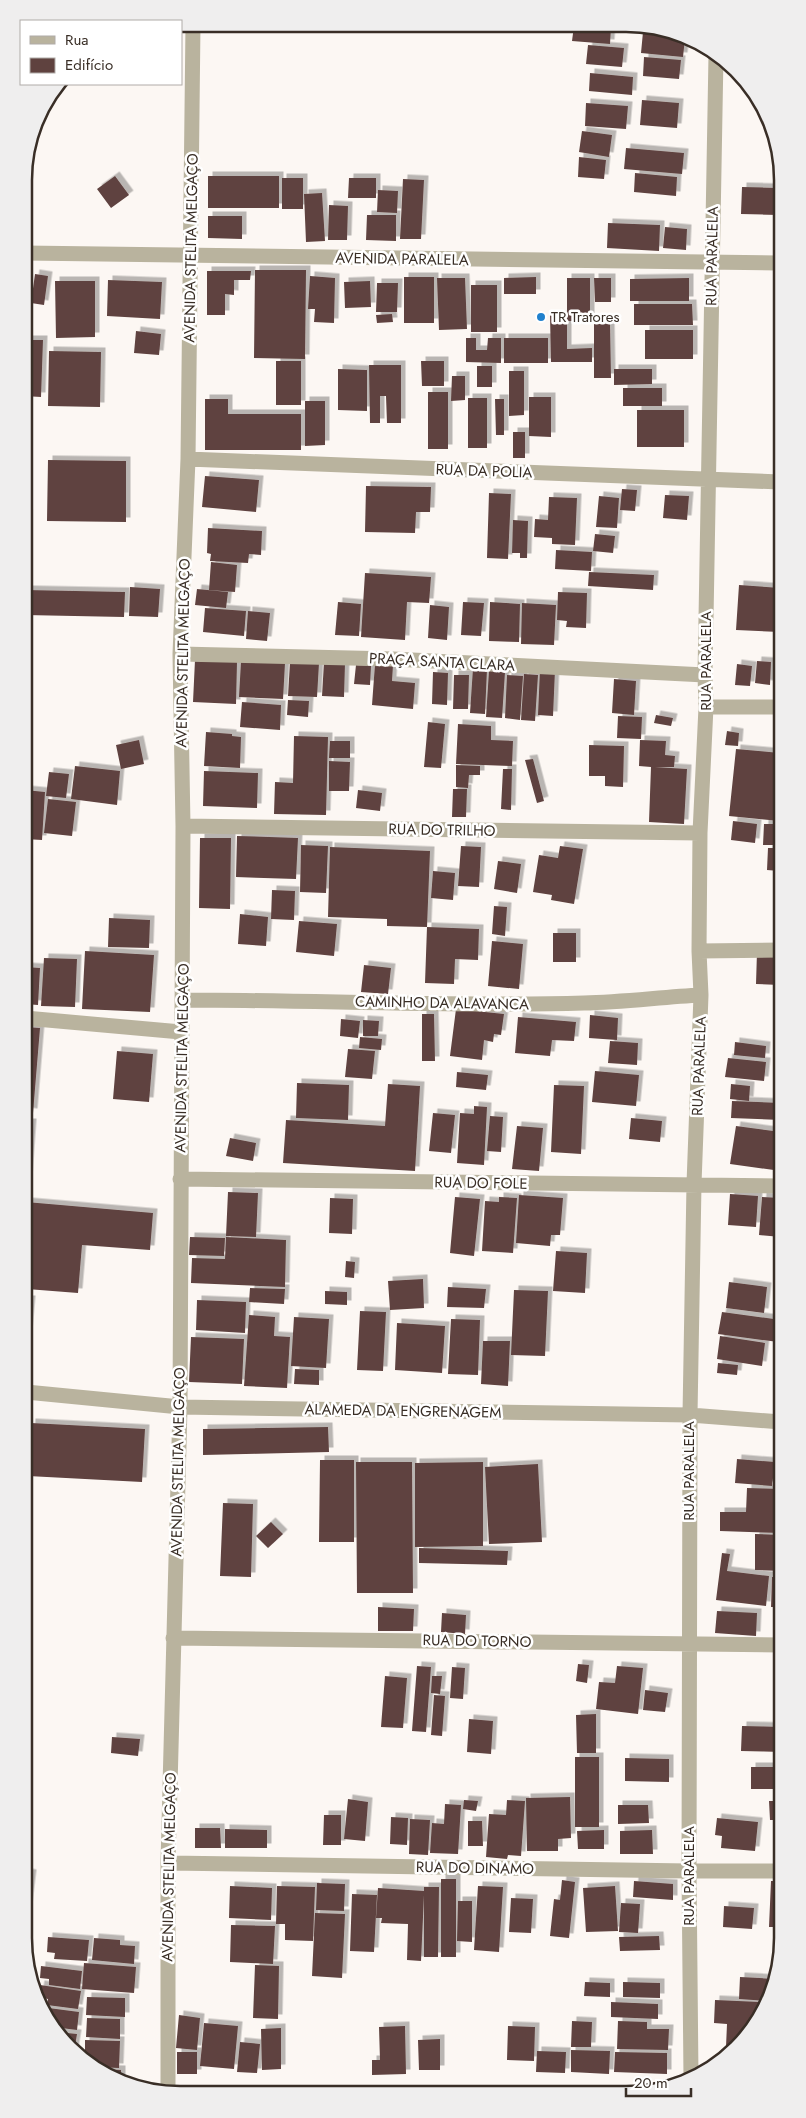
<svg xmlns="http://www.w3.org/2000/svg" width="806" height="2118" font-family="Jost,sans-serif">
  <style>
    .building { fill: #5f423f; filter: url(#shadow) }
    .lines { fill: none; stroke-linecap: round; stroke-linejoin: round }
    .street { stroke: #b9b39e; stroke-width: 15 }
    .poi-dot { fill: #2081cd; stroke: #fff; stroke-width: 2 }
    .labels { text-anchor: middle; stroke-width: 5; stroke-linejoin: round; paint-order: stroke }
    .street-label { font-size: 15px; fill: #392e26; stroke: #fff }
    .poi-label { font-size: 15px; fill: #392e26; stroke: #fff; text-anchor: start }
    .rim { fill: none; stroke: #392e26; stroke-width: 2.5 }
  </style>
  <defs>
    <filter id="shadow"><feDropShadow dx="4.5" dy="-4.5" stdDeviation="0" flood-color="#0004"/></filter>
  </defs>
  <rect width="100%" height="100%" fill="#fcf7f3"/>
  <path class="building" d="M574,26L611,27L610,44L572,41Z
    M643,32L677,35L685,38L683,57L641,53Z
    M588,45L624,48L622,67L586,64Z
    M644,57L681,60L679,79L643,76Z
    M590,73L633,77L632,95L589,91Z
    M642,100L679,103L677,128L640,125Z
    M586,103L628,106L626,129L585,126Z
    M582,131L612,135L609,157L579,152Z
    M626,148L684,153L682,174L624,169Z
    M579,157L606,160L604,179L578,177Z
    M635,173L677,177L676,196L634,192Z
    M115,176L129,195L111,208L97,189Z
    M208,176H279V208H208Z
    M282,178H303V209H282Z
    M349,178H376V198H348Z
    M403,179L424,180L421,239H400Z
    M742,187L779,188V215L741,214Z
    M378,190L398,191L397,213L377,212Z
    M322,193L325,241L306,242L304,194Z
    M329,205L348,206L347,240H328Z
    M367,215H396V241L366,240Z
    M208,216H242V239L208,238Z
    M608,223L660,225L659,251L607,248Z
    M665,227L687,229L686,250L663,248Z
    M255,270H306L305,359L254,358Z
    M207,271H251L250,280H234V295L225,294V315H207Z
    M35,274L48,276L44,305L31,303Z
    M310,276L335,278L334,323L314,322L315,309H308Z
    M404,277H434V323H404Z
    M536,277V294H504V278Z
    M437,278H465L467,329L439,330Z
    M567,278H590V321H567Z
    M594,278H611V302H595Z
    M689,278V301H630V279Z
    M108,280L162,282L160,319L107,316Z
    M55,281H95V337L56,338Z
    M370,281L371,307L345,308L344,282Z
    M377,283H398L397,312H376Z
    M471,285H497V332H471Z
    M634,304H692L693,325H634Z
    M392,314L393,322L377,323L376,315Z
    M550,315L567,316V349L592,348V362H551Z
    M594,324H610L611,378H594Z
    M645,330H693V359H645Z
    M136,331L161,334L159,355L134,353Z
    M466,338H476V350H487L488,338H501V363L466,362Z
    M504,338H548V363H504Z
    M24,340H43L41,397L24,396Z
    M49,351L101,352L100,407L48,406Z
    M276,361H301V405H276Z
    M421,361H444V386H422Z
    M369,365H401V423H387L386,396H380V423H370Z
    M477,366H492V387H477Z
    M338,369L367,370V411L338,410Z
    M614,369H652V384L614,385Z
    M509,371H524V415L509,416Z
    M452,376H465V400L451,401Z
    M623,388H662V406H623Z
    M428,392H448V449H428Z
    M529,397H551V437L529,436Z
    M468,398H487V448H468Z
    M205,399H228V414H301V450H205Z
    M495,399H504V435H496Z
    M305,401H325V445L305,446Z
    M637,410H684V447H637Z
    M513,432H525V458H513Z
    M48,460L126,461V522L47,521Z
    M205,476L259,480L256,512L202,507Z
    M366,486L431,487L430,512H416L415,533L365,532Z
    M622,489L637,490L635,511L620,510Z
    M489,493L511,494L508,559L487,558Z
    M665,495L689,496L687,520L663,518Z
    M599,496L619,498L617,528L596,527Z
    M549,497L577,498L575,545L552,544V538L534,537L535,519L548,520Z
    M513,520L528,521L527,558H520V553H512Z
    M208,528L262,531L261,555L249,554L248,563L210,561L211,554L207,553Z
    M595,534L615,536L613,553L593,551Z
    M556,550L592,552L591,571L555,569Z
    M211,562L237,565L235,592L209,590Z
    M589,572L654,575L653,590L588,586Z
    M365,573L431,577L429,603L407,602L405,640L361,637Z
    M739,585L780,588V632L736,630Z
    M130,587L160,589L158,617L129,616Z
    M197,589L228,592L226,608L195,605Z
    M25,590L125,592L124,617L25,615Z
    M558,592L587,593L586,628L566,627L567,621L557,620Z
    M338,602L361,604L359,636L335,635Z
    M463,602L484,603L481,636L461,635Z
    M490,602L520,604L519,642L489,641Z
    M522,603L556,605L554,645L521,644Z
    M430,605L449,607L447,640L428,638Z
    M205,608L246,611L244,636L203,632Z
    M248,611L270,613L267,641L246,639Z
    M195,660L237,662L236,704L193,702Z
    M241,661L285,663L283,699L239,697Z
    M757,661L771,662L770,685L755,683Z
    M290,662L319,663L317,697L288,696Z
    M324,662L345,663L344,697L322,696Z
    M776,662L780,663V684L774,683Z
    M375,664L393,665L392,681L415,683L413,709L372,705Z
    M737,664L752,666L750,686L735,685Z
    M356,665L371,666L370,685L354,684Z
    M473,668L487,669L485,714L470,713Z
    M540,669L555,670L553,716L538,715Z
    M489,671L505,672L502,718L486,717Z
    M433,672L448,673L447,705L432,704Z
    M524,674L538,675L535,721L521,720Z
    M454,675H469L468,709H453Z
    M507,675L523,676L520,720L505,718Z
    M614,679L636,681L634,715L612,713Z
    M288,700L309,701L308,717L287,715Z
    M242,702L281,705L280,730L240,727Z
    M656,715L673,718L671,726L654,723Z
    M618,716L642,717L641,739L617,738Z
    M428,722L445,724L441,768L424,767Z
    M458,724L491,726V740L513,741L512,766L456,764Z
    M727,731L739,733L738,746L725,745Z
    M206,732L232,734V736L241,737L240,768L204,766Z
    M294,736L328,737L326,815L274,814L275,782L293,783Z
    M139,740L144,764L121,769L116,745Z
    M640,740L666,741L665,755L675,756L674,767H655L687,769L684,824L649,822L651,767L639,766Z
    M330,741H350V758H329Z
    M589,745L624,746L623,787L605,786V776H589Z
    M736,749L780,753V821L729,816Z
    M533,759L544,801L537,803L525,760Z
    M329,761L350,762L349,791H329Z
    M456,765L480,766V775H469L468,788L456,787Z
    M75,766L120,771L117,805L71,799Z
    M503,769H512L511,810L501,809Z
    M204,771L258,773L257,808L203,806Z
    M49,772L69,774L66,798L46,796Z
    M453,789H467L466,817H452Z
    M25,790L45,792L42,840L25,839Z
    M358,790L382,793L380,811L356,808Z
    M48,799L76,802L72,836L44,833Z
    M733,821L757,824L755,843L731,840Z
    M764,824H780V845H763Z
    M237,836L298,838L296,879L236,877Z
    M200,838H231L230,909L199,908Z
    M301,845L328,846L326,893L300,892Z
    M461,846L481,847L479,887L458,886Z
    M560,846L583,849L574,904L551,900L552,895L533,892L539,855L558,858Z
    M330,847L430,851L427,927L387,926V919L328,917Z
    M768,848H780V871L767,870Z
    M498,861L521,864L517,893L494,889Z
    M433,871L455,873L453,900L431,898Z
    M272,890L295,891L294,920L271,919Z
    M494,906L507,907L505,936L492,934Z
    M240,914L268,917L266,946L238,944Z
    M109,918L150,920L149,948L108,947Z
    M299,921L337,924L334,956L296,952Z
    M427,927L479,929L478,960L455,959L454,984L425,983Z
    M553,933H576V962H553Z
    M492,941L523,944L519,989L488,986Z
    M85,951L154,955L150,1012L82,1009Z
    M757,952L780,953V985L756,984Z
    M44,958L77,959L75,1007L41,1006Z
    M364,965L391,968L388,994L361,992Z
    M25,967L40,968L38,1005L25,1004Z
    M456,1009L504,1014L501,1035L494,1034L493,1042L484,1040L482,1060L450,1056Z
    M422,1014H434L435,1061H422Z
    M590,1015L618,1018L617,1040L589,1038Z
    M518,1017L576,1022L574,1041L552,1040L550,1056L515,1053Z
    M341,1019L360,1021L358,1038L340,1036Z
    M363,1020L379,1021L378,1036H363Z
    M25,1027L40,1028L33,1113L26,1112Z
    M360,1037L382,1039L381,1050L359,1048Z
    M610,1041L638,1043L637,1065L608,1063Z
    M735,1042L766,1046L765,1058L734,1055Z
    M348,1049L375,1051L372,1079L345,1077Z
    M117,1051L153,1054L149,1102L113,1099Z
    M728,1058L766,1062L764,1081L725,1077Z
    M595,1071L639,1075L636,1106L592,1102Z
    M457,1072L488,1075L486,1090L456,1087Z
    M297,1083L349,1085L348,1120L296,1118Z
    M388,1084L420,1086L415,1171L283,1163L286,1120L385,1126Z
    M731,1084L750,1086L749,1101L730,1099Z
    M554,1085L584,1086L581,1154L551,1152Z
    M732,1101L781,1103V1120L731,1118Z
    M474,1106L487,1107L484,1165L457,1163L460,1113L474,1114Z
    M433,1113L455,1115L451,1153L429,1151Z
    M490,1116L503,1117L501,1152L487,1151Z
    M631,1118L662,1121L660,1142L629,1139Z
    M26,1123H32L27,1190H26Z
    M517,1126L543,1128L539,1171L512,1169Z
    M736,1126L781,1132V1171L730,1164Z
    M230,1138L256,1143L253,1161L226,1156Z
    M228,1192L258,1193L256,1237L226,1236Z
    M730,1194L758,1196L756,1227L728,1225Z
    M519,1195L563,1198L560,1235H551L550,1246L516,1243Z
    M455,1197L480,1199L474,1256L450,1253Z
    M499,1197L517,1198L513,1253L482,1251L485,1201L499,1202Z
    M762,1197L781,1198V1237L759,1235Z
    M330,1198L353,1199L352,1234L329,1233Z
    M26,1202L153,1213L150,1250L82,1245L78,1293L27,1289L31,1241L26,1240Z
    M190,1237L225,1238L224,1256L189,1255Z
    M226,1237L286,1240L285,1287L191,1283L192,1258L225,1259Z
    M556,1251L587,1253L585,1293L553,1291Z
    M346,1261L355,1262L354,1278L345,1277Z
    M423,1279L424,1308L390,1310L388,1281Z
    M729,1282L767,1287L764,1313L726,1308Z
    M448,1287L486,1289L484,1308L447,1307Z
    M250,1288L285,1289L284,1304L249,1302Z
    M514,1290L548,1291L545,1356L511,1355Z
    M325,1291L347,1292V1305L325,1304Z
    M26,1300H31L27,1341H26Z
    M197,1300L246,1302L245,1333L196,1330Z
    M360,1311L386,1312L383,1371L357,1370Z
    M722,1312L781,1320L778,1342L718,1334Z
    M249,1315L275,1317L274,1336L290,1337L287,1388L244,1386Z
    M294,1317L329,1319L326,1368L291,1366Z
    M451,1319L480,1320L478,1375L448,1374Z
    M397,1323L445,1326L442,1373L395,1370Z
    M720,1336L765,1343L762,1366L717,1359Z
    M191,1337L244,1339L242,1384L189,1382Z
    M483,1341H510L508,1386L481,1384Z
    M780,1352H781V1386L776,1385Z
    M718,1363L738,1365L737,1375L717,1373Z
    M295,1369L319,1370V1385L294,1384Z
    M31,1423L145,1429L142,1482L28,1476Z
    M328,1427L329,1452L203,1455V1429Z
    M737,1459L775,1462L772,1486L735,1483Z
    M320,1460H354V1542H319Z
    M356,1462H412L413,1593H357Z
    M483,1462V1546L415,1547V1463Z
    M538,1464L542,1542L489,1544L485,1467Z
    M747,1488L781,1489V1533L720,1531V1512H746Z
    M223,1503L253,1504L251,1577L220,1576Z
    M271,1522L283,1534L268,1548L256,1536Z
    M755,1534L781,1535V1571L755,1570Z
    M419,1548L508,1551L507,1565L419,1563Z
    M722,1553L730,1554L727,1571L769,1576L766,1606L716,1600Z
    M772,1577H781V1607H771Z
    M378,1607L414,1609L413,1631H378Z
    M717,1611L757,1613L756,1636L715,1633Z
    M442,1613L466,1615L465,1634L441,1632Z
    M578,1664L589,1665L587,1683L576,1681Z
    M417,1666L431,1667L426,1732L412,1731Z
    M617,1666L643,1668L638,1714L596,1709L599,1682L615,1683Z
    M452,1667L465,1668L463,1699L450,1698Z
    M385,1676L407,1678L403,1728L381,1727Z
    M432,1676H442L440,1694L431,1693Z
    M645,1690L668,1693L665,1712L643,1710Z
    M434,1695L445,1696L442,1736L431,1735Z
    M596,1714V1753H577L576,1715Z
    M469,1719L493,1721L491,1754L467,1752Z
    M742,1726L782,1727V1752L741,1751Z
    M112,1737L140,1739L138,1756L111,1753Z
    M575,1757H599V1827H575Z
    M625,1758L669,1759V1782L625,1781Z
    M751,1767H782V1789H751Z
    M570,1797L571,1838L558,1839V1851H527L526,1798Z
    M348,1799L368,1802L365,1841L344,1839Z
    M464,1800L478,1801L476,1811L463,1809Z
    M507,1800L525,1801L521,1856L508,1855L507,1859L486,1857L489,1814L506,1815Z
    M769,1801H782V1820H770Z
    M445,1804L461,1805L458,1854L430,1853L432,1823L444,1824Z
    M618,1805H648L649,1823L618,1824Z
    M324,1815H341V1845H323Z
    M391,1817L408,1818L407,1845L390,1844Z
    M717,1818L758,1822L755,1851L721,1848L722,1836L715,1835Z
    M410,1819L430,1820L428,1855L409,1854Z
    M468,1821H482L483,1846H468Z
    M195,1828H220L221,1848H195Z
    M225,1829L267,1830V1848H225Z
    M604,1830V1849H578L577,1831Z
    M652,1830L653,1854H620V1831Z
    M27,1873L32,1874L28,1906H27Z
    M441,1879H456V1957H441Z
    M562,1880L575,1882L569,1938L550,1936L554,1899L560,1900Z
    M634,1881L673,1884V1900L633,1897Z
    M771,1881H782V1927H769Z
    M317,1883L345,1884L344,1911L316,1910Z
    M230,1886L272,1888L271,1920L229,1918Z
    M277,1886L315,1887L313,1941L285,1940V1924H276Z
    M478,1886L503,1887L499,1952L474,1950Z
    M615,1886L618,1931L586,1932L583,1888Z
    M424,1887H439L438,1957H424V1895L421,1961L407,1960L408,1924L381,1923L382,1918H376L378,1888L424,1891Z
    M352,1894L377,1895L374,1952L350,1951Z
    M511,1898L533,1899L531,1933L509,1932Z
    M458,1901H472V1942L457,1941Z
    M621,1903L640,1904L638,1933L619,1932Z
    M724,1906L754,1908L752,1929L723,1927Z
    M315,1913L345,1914L342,1978L312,1976Z
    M231,1925L275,1926L273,1964L230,1962Z
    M659,1936L660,1950L620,1951L619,1937Z
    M48,1937L89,1940L87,1961L54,1959L55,1953L47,1952Z
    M94,1938L120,1940V1945L135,1946L134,1964L92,1960Z
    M84,1963L136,1967L134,1993L82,1989Z
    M255,1965L279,1966L278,2019L253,2018Z
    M41,1966L82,1971L80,1989L49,1985V1979L40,1978Z
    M740,1977L775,1979L768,2001L739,1999Z
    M585,1982L610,1983V1997L584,1996Z
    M623,1982L660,1983V1998L623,1997Z
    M40,1985L81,1991L78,2009L47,2005L48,1999L38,1997Z
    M87,1997L125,1998V2017L86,2015Z
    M715,2000L760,2002L759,2016L743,2041L735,2048L726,2047L727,2024L714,2023Z
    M611,2002L658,2004V2019L611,2017Z
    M41,2007L79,2012L77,2030L53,2027L45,2016Z
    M179,2015L200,2018L197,2050L176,2048Z
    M87,2018L120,2019V2039L86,2037Z
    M572,2021L592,2022L591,2047H571Z
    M618,2021L647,2022V2029H669L668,2050L617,2049Z
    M204,2023L238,2026L234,2069L200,2066Z
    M405,2026L406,2074L372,2075V2060H380L379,2027Z
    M508,2026L535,2027L534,2061L507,2060Z
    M281,2028V2069L262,2070L261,2029Z
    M57,2032L77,2034L74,2052L70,2048Z
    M440,2039V2070H419L418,2040Z
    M85,2040L120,2041L119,2068L95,2067L85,2059Z
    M240,2042L260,2044L257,2073L237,2072Z
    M571,2050L610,2051L609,2074L571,2072Z
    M537,2051L566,2052L565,2073L536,2072Z
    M177,2052H197V2074H177Z
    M615,2052L667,2053V2074L614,2072Z
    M717,2054H727L717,2063Z
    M98,2069L121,2070V2081L111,2078Z"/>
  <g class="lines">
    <path class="street" d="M24,253L779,263
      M188,459L780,482
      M180,654L393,659L705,675
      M706,707H780
      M183,826L700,833
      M699,951L780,950
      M183,1000C316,1000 450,1007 584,1003C623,1002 662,997 701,995
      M25,1018L181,1032
      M180,1179L781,1186
      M26,1392L180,1407L690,1415L781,1422
      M173,1638L781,1645
      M168,1863L689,1871H782
      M691,2078L689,1871L690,1415L694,1184L701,995L699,951L700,833L706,707L705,675L716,55
      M168,2091V1863L180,1407L183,826L180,654L188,459L193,24"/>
  </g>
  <circle class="poi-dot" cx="541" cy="317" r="5"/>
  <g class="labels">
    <g class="street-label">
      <text transform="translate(191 248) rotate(-89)" y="5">AVENIDA STELITA MELGAÇO</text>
      <text transform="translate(712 256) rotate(-89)" y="5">RUA PARALELA</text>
      <text transform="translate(402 259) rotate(1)" y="5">AVENIDA PARALELA</text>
      <text transform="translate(484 471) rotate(2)" y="5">RUA DA POLIA</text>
      <text transform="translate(183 653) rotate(-89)" y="5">AVENIDA STELITA MELGAÇO</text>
      <text transform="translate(706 661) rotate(-90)" y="5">RUA PARALELA</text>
      <text transform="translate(442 662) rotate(3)" y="5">PRAÇA SANTA CLARA</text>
      <text transform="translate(442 830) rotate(1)" y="5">RUA DO TRILHO</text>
      <text transform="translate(442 1003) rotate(1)" y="5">CAMINHO DA ALAVANCA</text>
      <text transform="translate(182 1058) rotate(-89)" y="5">AVENIDA STELITA MELGAÇO</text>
      <text transform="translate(699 1066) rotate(-88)" y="5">RUA PARALELA</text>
      <text transform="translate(481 1183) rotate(1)" y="5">RUA DO FOLE</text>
      <text transform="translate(403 1411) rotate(1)" y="5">ALAMEDA DA ENGRENAGEM</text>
      <text transform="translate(178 1462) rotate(-89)" y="5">AVENIDA STELITA MELGAÇO</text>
      <text transform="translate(689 1471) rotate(-90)" y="5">RUA PARALELA</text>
      <text transform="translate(477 1641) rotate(1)" y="5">RUA DO TORNO</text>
      <text transform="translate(169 1867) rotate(-89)" y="5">AVENIDA STELITA MELGAÇO</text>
      <text transform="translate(475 1868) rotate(1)" y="5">RUA DO DINAMO</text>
      <text transform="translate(689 1876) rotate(-90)" y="5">RUA PARALELA</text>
    </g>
    <g class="poi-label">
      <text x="551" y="322">TR Tratores</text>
    </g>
  </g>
  <path d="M0 0H806V2118H0ZM180 32H626A148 148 0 0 1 774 180V1938A148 148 0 0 1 626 2086H180A148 148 0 0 1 32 1938V180A148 148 0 0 1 180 32Z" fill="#efeeee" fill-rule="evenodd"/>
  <path class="rim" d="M180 32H626A148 148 0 0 1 774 180V1938A148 148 0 0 1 626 2086H180A148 148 0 0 1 32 1938V180A148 148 0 0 1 180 32Z"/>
  <rect x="20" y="20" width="162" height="65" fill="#ffffff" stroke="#b0aba8"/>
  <rect x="30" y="36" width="25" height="8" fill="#b9b39e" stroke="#b0aba8"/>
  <text x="65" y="45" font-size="15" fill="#392e26">Rua</text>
  <rect x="30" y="58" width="25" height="15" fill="#5f423f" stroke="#b0aba8"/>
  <text x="65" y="70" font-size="15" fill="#392e26">Edifício</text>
  <path d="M626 2088v8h65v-8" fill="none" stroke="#392e26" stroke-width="2.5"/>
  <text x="634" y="2088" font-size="15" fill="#392e26" stroke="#ffffff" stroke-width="4" paint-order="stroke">20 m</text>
</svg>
